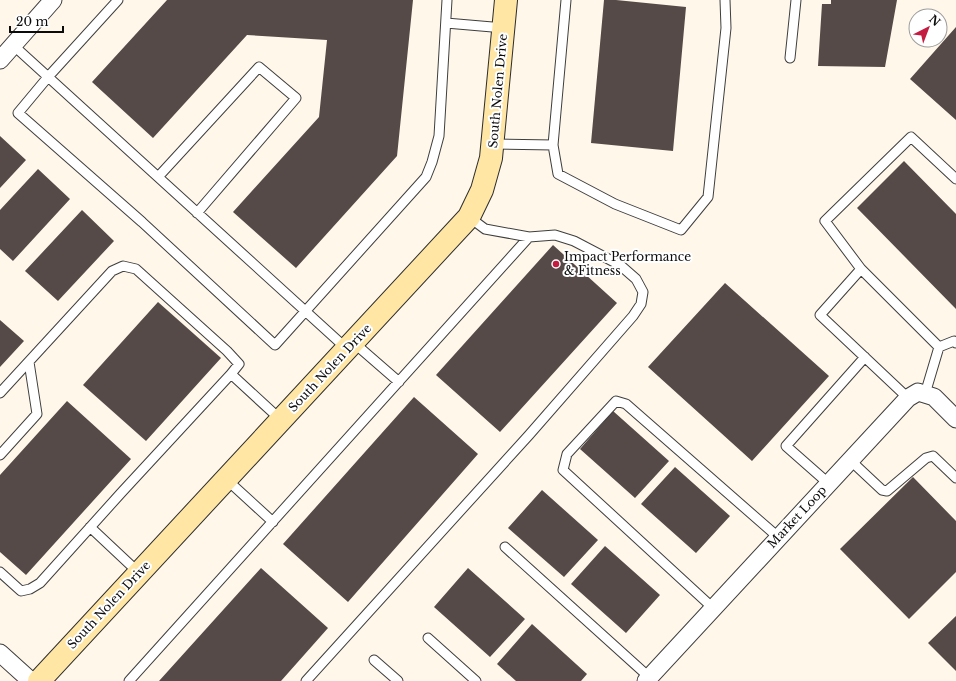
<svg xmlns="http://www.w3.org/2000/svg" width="956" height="681" font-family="'Libre Baskerville',serif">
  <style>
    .building { fill: #554a47 }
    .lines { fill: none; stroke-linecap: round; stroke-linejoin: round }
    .lane-casing { stroke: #3e3e3e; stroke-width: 11 }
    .street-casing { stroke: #3e3e3e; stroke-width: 19 }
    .secondary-casing { stroke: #2d2d2d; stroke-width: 24 }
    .lane { stroke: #fff; stroke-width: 9 }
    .street { stroke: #fff; stroke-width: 17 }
    .secondary { stroke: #ffe6a5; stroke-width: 22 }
    .poi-dot { fill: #c31c40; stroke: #fff; stroke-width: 1.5 }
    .labels { text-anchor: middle; stroke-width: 4; stroke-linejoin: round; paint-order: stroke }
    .street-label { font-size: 12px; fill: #0b0b0b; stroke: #fff }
    .poi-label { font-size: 12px; fill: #0b0b0b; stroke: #fff; text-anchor: start }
  </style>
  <rect width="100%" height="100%" fill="#fff7ea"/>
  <path class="building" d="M167,0H413L397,156L296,268L233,212L319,117L327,40L247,35L153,138L92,82Z
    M604,0H616L686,7L673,151L591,143Z
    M831,0H897L885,67L818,66L822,4H831Z
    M956,27V120L910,79Z
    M0,136L26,160L0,188Z
    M904,161L956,214V309L857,208Z
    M38,169L70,199L13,261L0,249V210Z
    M82,210L114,241L58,301L25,271Z
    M553,245L617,303L500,432L436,375Z
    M725,283L829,376L752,461L648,367Z
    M158,302L221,358L146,441L83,385Z
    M0,320L24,341L0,367Z
    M414,397L478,454L348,602L283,544Z
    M67,401L131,459L26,575L0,552V475Z
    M613,411L669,461L635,498L580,449Z
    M675,467L730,516L696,553L641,504Z
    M913,477L956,521V572L909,619L840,549Z
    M542,490L598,540L564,577L508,528Z
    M605,546L660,595L626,633L571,584Z
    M261,568L328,628L281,681H159Z
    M468,568L525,619L490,657L434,607Z
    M956,616V671L928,643Z
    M532,624L587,674L581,681H516L497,664Z"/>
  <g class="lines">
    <g class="lane-casing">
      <path id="lane" d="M118,0L48,77L18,113L142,222L275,345L426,177L432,162L439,136L447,0
        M446,23L504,28
        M13,45L347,349
        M790,58L796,0
        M492,144L553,145L558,174L615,204L681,230L708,197L726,28L725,0
        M553,145L566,0
        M158,177L259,67L296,98L197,213
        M861,269L825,221L911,137L956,179
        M353,342L399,382
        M939,347L954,341L956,343
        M0,393L112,271L123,266L136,269L227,351L239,364L231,374L281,420
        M908,398L820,315L861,269L939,347L925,394
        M0,455L37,414L29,362
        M850,460L882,490L887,491L926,458L933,456L956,478
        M226,479L273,522
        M828,483L786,446L865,357
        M90,527L139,573
        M505,547L649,677
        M0,572L21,591L30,589L40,583L121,493L231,374
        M713,608L563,470L567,454L616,401L626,404L778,537
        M428,638L476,681
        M374,660L398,681
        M129,681L529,237
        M306,681L529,435L633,316L641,304L643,292L636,279L620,265L574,241L555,235L529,237L485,229L469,217"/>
    </g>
    <g class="street-casing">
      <path id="street" d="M0,60L53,0
        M0,653L31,681
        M646,681L908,398L918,392L934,397L956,419"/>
    </g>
    <g class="secondary-casing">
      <path id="secondary" d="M39,681L469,217L482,190L491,158L506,0"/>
    </g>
    <use href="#lane" class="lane"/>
    <use href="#street" class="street"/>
    <use href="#secondary" class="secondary"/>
  </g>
  <circle class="poi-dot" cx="556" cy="264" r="4"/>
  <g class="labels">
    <g class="street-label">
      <text transform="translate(498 91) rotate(-85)" y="4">South Nolen Drive</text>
      <text transform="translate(330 368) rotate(-47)" y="4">South Nolen Drive</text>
      <text transform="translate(797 517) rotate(-47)" y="4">Market Loop</text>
      <text transform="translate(109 605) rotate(-47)" y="4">South Nolen Drive</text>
    </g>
    <g class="poi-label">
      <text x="564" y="261">Impact Performance<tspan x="564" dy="14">&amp; Fitness</tspan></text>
    </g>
  </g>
  <g transform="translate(928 28) rotate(42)"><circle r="19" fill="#ffffff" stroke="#9d9d9d"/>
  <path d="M0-3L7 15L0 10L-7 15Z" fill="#c31c40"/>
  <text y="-6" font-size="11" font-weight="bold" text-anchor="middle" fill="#0b0b0b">N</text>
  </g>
  <path d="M10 26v6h53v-6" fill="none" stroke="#0b0b0b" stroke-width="2"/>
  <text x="16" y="26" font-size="12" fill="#0b0b0b" stroke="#ffffff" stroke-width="3" paint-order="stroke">20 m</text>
</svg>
